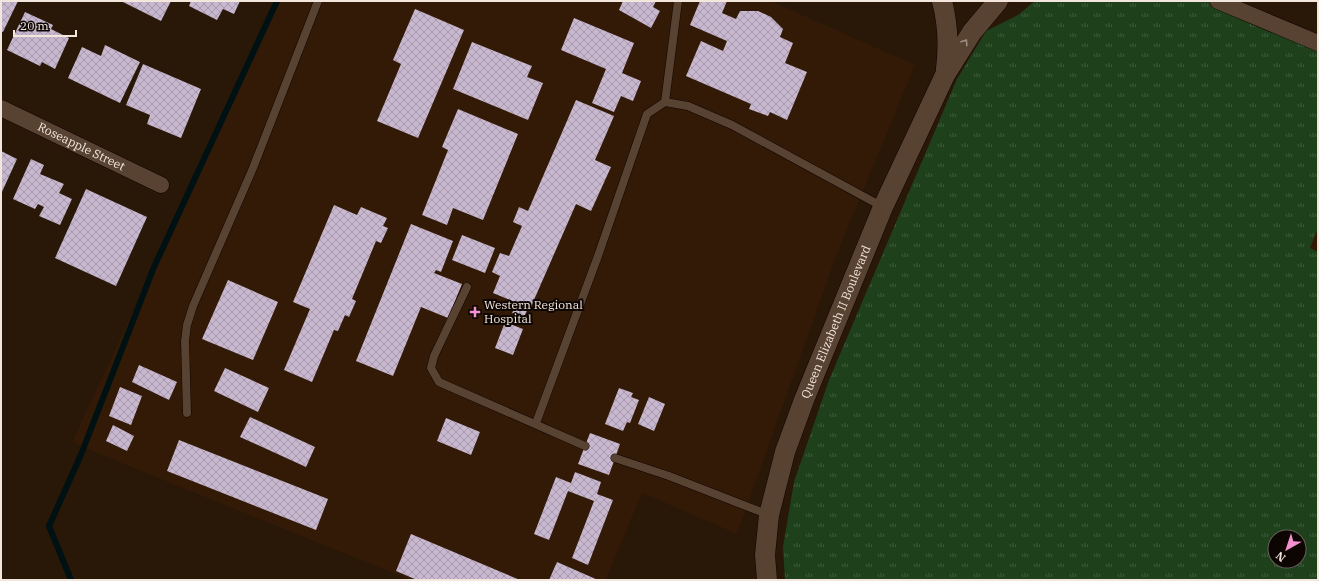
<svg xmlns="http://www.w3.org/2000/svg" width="1319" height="581" font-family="'IBM Plex Serif',serif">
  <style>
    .built { fill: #321a06 }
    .grass { fill: url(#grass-tufts); fill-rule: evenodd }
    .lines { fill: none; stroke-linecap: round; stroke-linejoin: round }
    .stream { stroke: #001113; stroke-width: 6 }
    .building { fill: url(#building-cross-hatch) }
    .service-casing { stroke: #110300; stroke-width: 9 }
    .minor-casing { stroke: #110300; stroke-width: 17 }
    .tertiary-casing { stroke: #110300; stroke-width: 21 }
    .service { stroke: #584333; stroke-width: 8 }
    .minor { stroke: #584333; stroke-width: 16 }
    .tertiary { stroke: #584333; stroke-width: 20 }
    .oneway { stroke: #9e8c80 }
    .poi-dot { fill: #f590d1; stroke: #0c0502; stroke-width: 1.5 }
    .labels { text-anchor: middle; stroke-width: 4; stroke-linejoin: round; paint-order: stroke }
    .street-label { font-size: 12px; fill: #f3e6dd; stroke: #0c0502 }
    .poi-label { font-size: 12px; fill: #f3e6dd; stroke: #0c0502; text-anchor: start }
  </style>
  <defs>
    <pattern id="grass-tufts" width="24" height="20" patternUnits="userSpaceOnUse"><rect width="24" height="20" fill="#1e411c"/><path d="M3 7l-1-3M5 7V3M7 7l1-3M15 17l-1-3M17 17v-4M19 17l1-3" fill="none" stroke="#3f5c3d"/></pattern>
    <pattern id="building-cross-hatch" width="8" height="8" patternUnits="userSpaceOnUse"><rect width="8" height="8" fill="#c7b7cf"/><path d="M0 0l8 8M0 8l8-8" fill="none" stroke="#a89aac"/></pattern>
  </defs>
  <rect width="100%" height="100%" fill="#291708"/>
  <path class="built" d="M273,1H771L915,65L837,254L737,534L642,493L606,580H410L94,452L72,442L212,142Z
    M1318,228V252L1309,248Z"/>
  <path class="grass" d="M1035,1H1217L1318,45V228L1310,248L1318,252V580H785L783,547L794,482L829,380L957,79L986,31L1018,15ZM1275,537H1299V561H1275Z"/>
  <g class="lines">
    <path class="stream" d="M71,580L49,526L80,457L154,267L277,1"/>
  </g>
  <path class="building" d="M1,1H18L3,32L1,31Z
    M121,1H171L161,21Z
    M191,1H240L234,14L223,9L217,20L189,6Z
    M623,1H656L653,7L660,11L651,28L619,10Z
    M700,1H727L722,13L736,19L740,11H758L771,17L783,29L780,37L793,43L785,63L807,72L787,120L770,112L768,116L749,109L751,104L686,76L701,41L723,51L727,41L690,25Z
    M415,9L464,30L418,138L377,121L401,64L393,60Z
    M25,12L53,25L51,29L69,38L55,69L42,62L40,66L7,50Z
    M574,18L634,43L622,73L641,81L633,101L621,96L614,112L592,103L606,69L561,50Z
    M472,42L532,66L527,77L543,83L528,120L453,89Z
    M105,45L140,62L120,103L68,78L82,47L101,56Z
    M143,64L201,89L181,138L147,124L150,115L126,105Z
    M576,100L614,116L595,160L611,167L591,211L576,204L530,309L528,308L524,317L512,313L517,303L493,293L500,276L492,272L500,253L509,256L522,226L513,222L519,207L528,211Z
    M458,109L518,134L483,220L453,208L447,225L422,215L448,150L442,147Z
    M1,151L17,159L1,194Z
    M31,159L44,165L40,174L64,184L59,193L72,199L60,225L39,216L44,207L38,204L35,209L13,199Z
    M86,189L147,217L116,286L55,258Z
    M334,205L357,215L361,207L387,218L383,226L388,228L381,243L376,241L352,299L356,301L349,317L345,315L338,331L334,330L312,382L284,370L310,309L293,302Z
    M411,224L453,241L441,272L436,270L434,273L462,284L448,318L421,307L393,376L356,361Z
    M462,235L495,248L485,273L452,260Z
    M228,280L278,302L253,360L202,339Z
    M505,322L523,329L513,355L495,348Z
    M139,365L177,382L169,400L132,382Z
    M225,368L269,388L258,412L214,391Z
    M120,387L142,396L131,425L109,416Z
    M619,388L633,393L631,397L639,400L630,423L627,422L623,431L605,424Z
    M649,397L665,404L654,431L638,424Z
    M250,417L315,447L306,467L240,437Z
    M446,418L480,432L471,455L437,441Z
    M113,425L134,436L127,451L106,441Z
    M590,433L620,444L609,475L578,464Z
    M179,440L328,499L316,530L167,471Z
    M575,472L601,482L597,494L613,500L588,565L572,558L594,501L568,491L549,540L534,534L556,477L571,483Z
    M411,534L520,580H417L396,571Z
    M557,562L598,580H549Z"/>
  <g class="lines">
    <g class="service-casing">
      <path id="service" d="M665,102L678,1
        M467,287L434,356L431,368L439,382L585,446
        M187,413L185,341L187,325L193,306L253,168L318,1
        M536,423L598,256L647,114L665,102L688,106L732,125L883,207
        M615,458L669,476L769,515"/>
    </g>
    <g class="minor-casing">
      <g id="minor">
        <path d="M1218,1L1318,43"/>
        <path id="s1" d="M1,108L161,185"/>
      </g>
    </g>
    <g class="tertiary-casing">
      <g id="tertiary">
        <path d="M942,1C948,24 949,45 946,69"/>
        <path id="s2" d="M767,580L765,555L769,515L785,452L804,400L883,207L945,75L972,32L998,1"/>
      </g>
    </g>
    <use href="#service" class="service"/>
    <use href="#minor" class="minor"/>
    <use href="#tertiary" class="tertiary"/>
  </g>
  <defs><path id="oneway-chevron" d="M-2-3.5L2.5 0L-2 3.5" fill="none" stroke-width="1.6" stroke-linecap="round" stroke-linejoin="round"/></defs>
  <use class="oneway" href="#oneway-chevron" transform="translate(965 42) rotate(-57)"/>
  <path class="poi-dot" d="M473 306h4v4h4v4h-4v4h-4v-4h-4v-4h4z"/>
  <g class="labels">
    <g class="street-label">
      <text dy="4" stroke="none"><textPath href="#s1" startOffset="89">Roseapple Street</textPath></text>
      <text dy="4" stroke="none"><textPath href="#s2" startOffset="270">Queen Elizabeth II Boulevard</textPath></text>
    </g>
    <g class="poi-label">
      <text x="484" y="309">Western Regional<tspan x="484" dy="14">Hospital</tspan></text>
    </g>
  </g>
  <rect width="1319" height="581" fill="none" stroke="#f3e6dd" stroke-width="4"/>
  <g transform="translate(1287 549) rotate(219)"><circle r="19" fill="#0c0502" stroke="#685f5a"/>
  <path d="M0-3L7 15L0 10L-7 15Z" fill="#f590d1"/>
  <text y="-6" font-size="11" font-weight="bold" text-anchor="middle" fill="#f3e6dd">N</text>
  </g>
  <path d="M14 30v6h62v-6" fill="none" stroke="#f3e6dd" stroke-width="2"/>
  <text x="20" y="30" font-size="12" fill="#f3e6dd" stroke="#0c0502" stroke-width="3" paint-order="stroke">20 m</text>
</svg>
